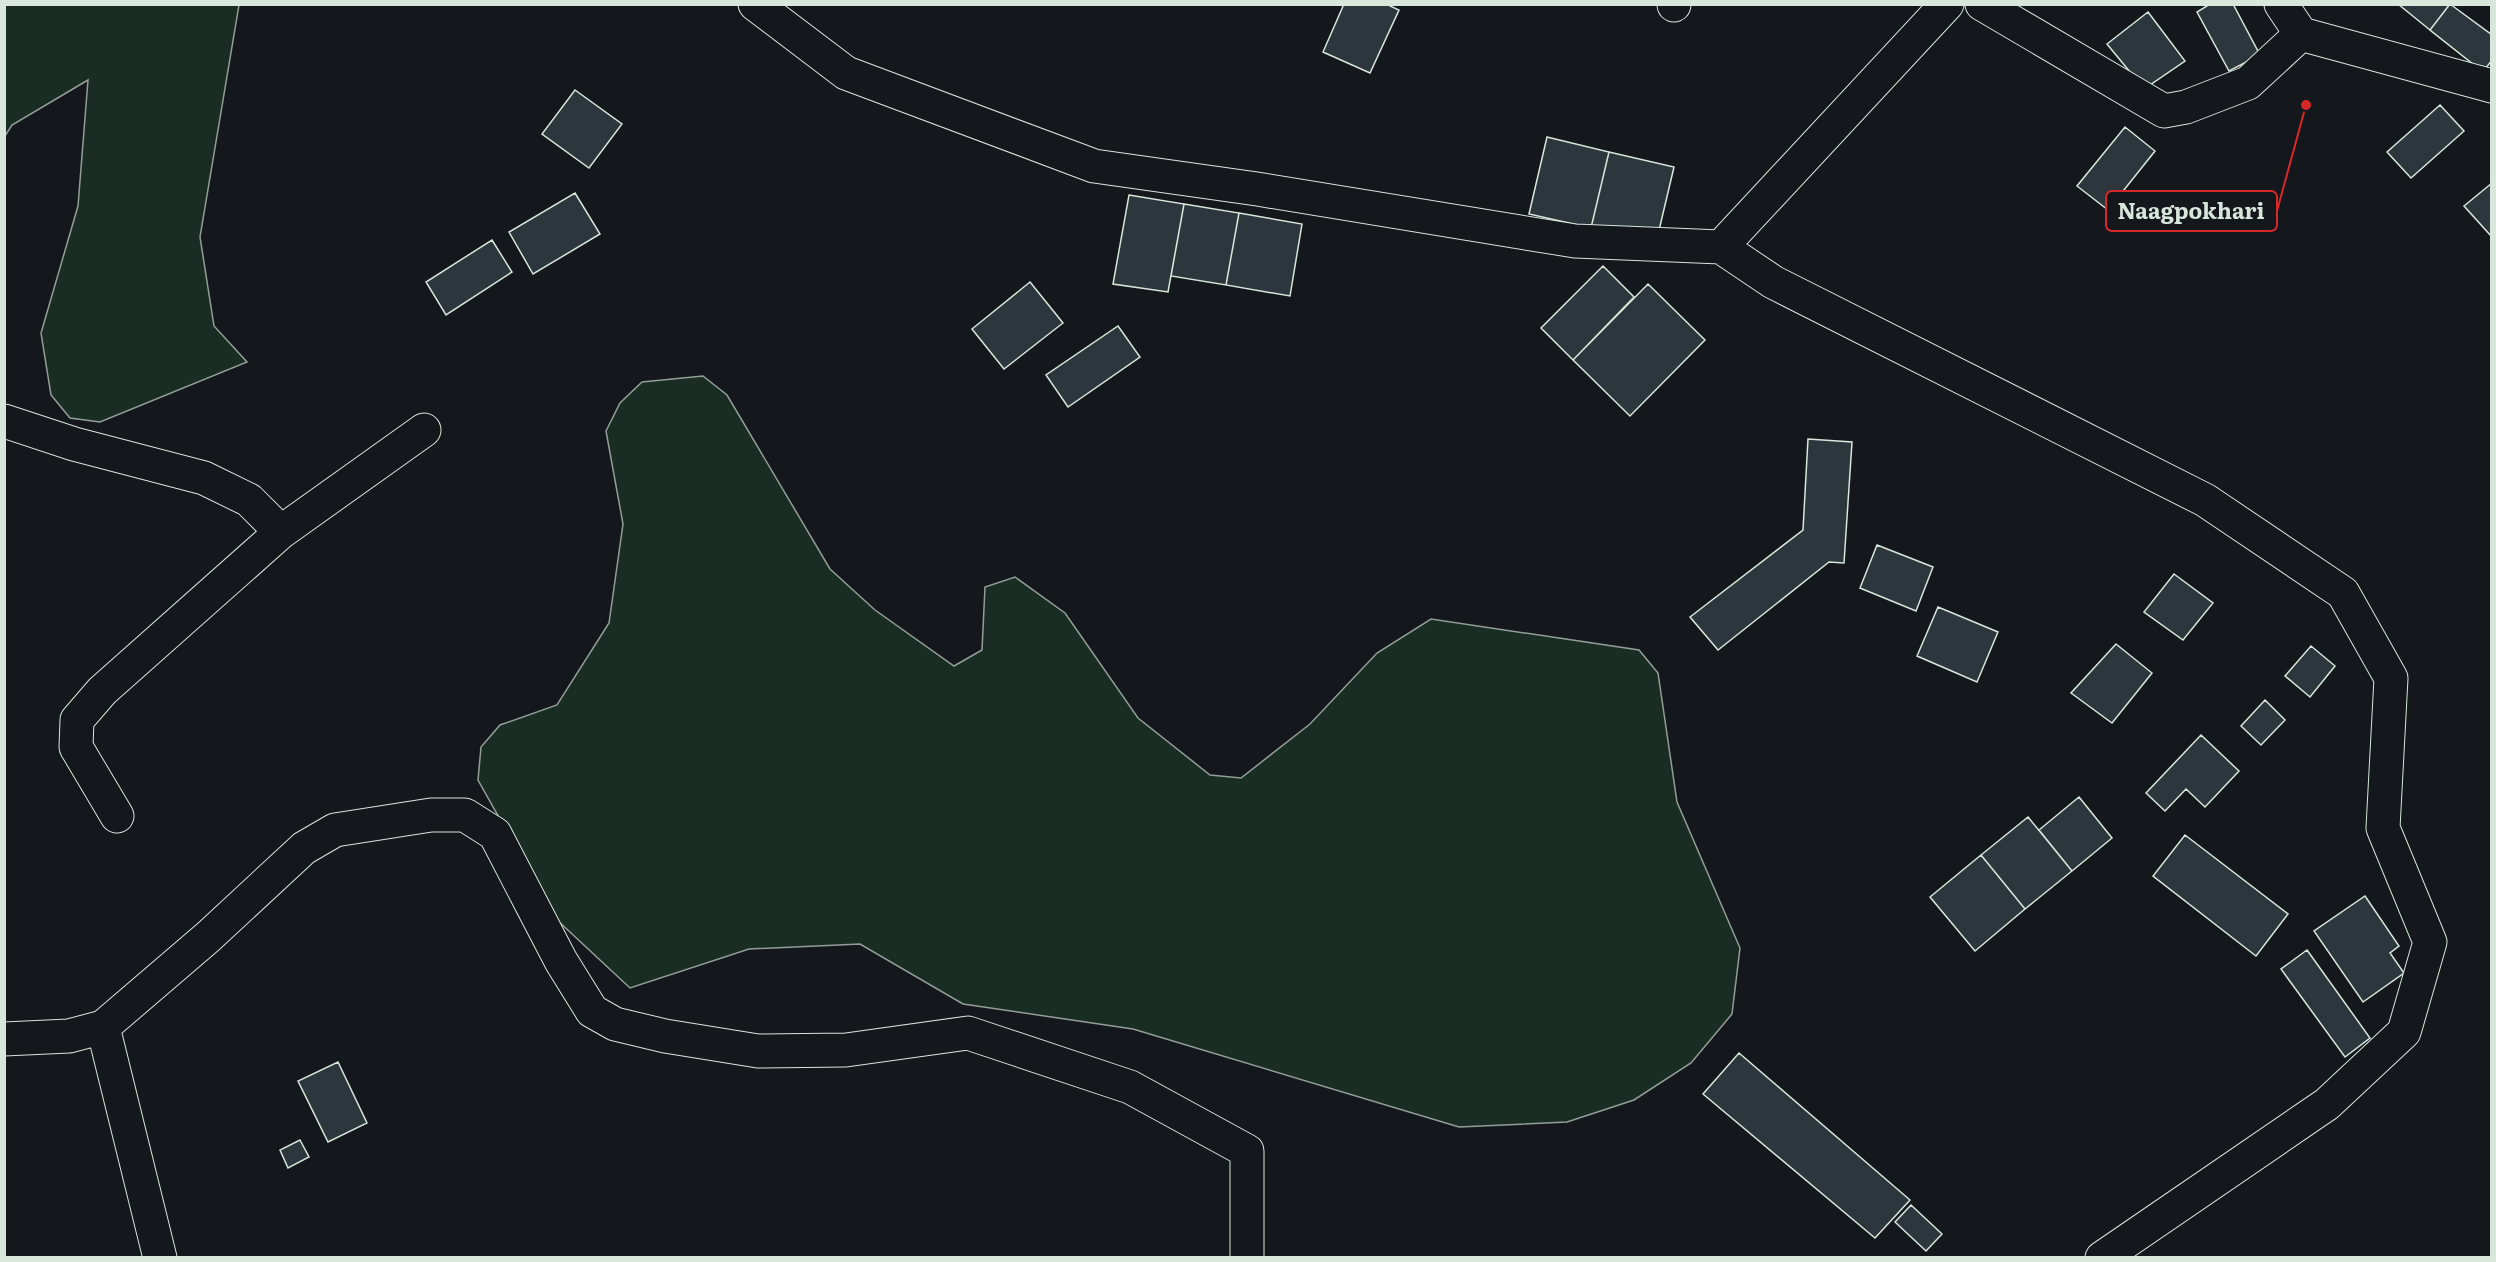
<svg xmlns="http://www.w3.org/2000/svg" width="2496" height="1262" font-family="Literata,serif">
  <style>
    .green { fill: #1a2d24; stroke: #939e99; stroke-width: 1.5 }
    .building { fill: #2c363c; stroke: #d8e6dc; stroke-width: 1.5 }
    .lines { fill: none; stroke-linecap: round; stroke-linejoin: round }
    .street-casing { stroke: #d8e6dc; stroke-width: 35 }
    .secondary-casing { stroke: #d8e6dc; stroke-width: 35 }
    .street { stroke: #14181c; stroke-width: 33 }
    .secondary { stroke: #14181c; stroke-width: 33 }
    .leader { fill: none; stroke: #d62828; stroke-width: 2 }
    .callout-dot { fill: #d62828; stroke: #14181c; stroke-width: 2 }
    .callout { fill: #14181c; stroke: #d62828; stroke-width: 2 }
    .callout-label { font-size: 22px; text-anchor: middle; font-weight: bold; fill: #d8e6dc }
  </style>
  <rect width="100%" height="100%" fill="#14181c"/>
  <path class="green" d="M5,4L239,5L200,237L214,326L247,362L100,422L70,418L51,395L41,333L78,206L88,80L12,125L5,136Z
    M703,376L727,395L830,569L875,610L954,666L982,650L985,587L1015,577L1065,613L1138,718L1210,775L1241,778L1310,724L1377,653L1431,619L1639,650L1658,673L1677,802L1740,948L1732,1014L1691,1063L1634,1100L1567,1122L1459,1127L1133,1029L963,1004L860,944L749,949L630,988L556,919L478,780L481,747L500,725L557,705L609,623L623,524L606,431L620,403L642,382Z"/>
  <path class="building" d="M1344,4H1386L1399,10L1370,73L1323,52Z
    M2210,4H2233L2260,55L2229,71L2197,12Z
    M2398,4H2450L2430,30Z
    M2450,4L2492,35V60L2483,72L2430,30Z
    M2148,12L2185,61L2144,89L2107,44Z
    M575,90L622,124L589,168L542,134Z
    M2440,105L2464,131L2411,178L2387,152Z
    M2125,127L2155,151L2108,210L2077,186Z
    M1547,137L1609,152L1591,228L1529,214Z
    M1609,152L1674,167L1656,243L1591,228Z
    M2492,183V237L2464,206Z
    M575,193L600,234L533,274L509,232Z
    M1129,195L1184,204L1168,292L1113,284Z
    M1184,204L1239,213L1226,285L1171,276Z
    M1239,213L1302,224L1290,296L1226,285Z
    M492,240L512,272L446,315L426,282Z
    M1603,266L1634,297L1573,360L1541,328Z
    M1030,282L1063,323L1004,369L972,329Z
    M1648,284L1705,340L1630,416L1573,360Z
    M1118,326L1140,357L1068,407L1046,375Z
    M1808,439L1852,442L1844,563L1829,562L1718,650L1690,617L1803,530Z
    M1877,545L1933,567L1916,611L1860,588Z
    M2174,574L2213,603L2183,640L2144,612Z
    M1938,607L1998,632L1977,682L1917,656Z
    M2116,644L2152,673L2112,723L2071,693Z
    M2311,646L2335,666L2310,697L2285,676Z
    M2265,700L2285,720L2261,745L2241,726Z
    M2201,735L2239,771L2205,807L2186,789L2165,811L2146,793Z
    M2079,797L2112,838L2072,871L2039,830Z
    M2028,817L2072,871L2025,909L1981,855Z
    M2185,835L2288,914L2256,956L2153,876Z
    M1981,855L2025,909L1975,951L1930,897Z
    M2365,896L2399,946L2390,953L2404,973L2363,1002L2314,931Z
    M2307,950L2370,1038L2345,1057L2281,969Z
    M1739,1053L1910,1200L1875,1238L1703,1094Z
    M338,1062L367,1123L328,1142L298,1081Z
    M300,1140L309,1157L288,1168L280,1150Z
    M1911,1205L1942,1234L1926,1251L1895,1222Z"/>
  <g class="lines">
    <g class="street-casing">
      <path id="street" d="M755,4L846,73L1094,166L1257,189L1575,241L1721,247L1947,4
        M1982,4L2164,111L2186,107L2248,83L2301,34
        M1674,5V4
        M1721,247L1773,282L2205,500L2343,593L2391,678L2383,828L2430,942L2404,1032L2327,1104L2102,1258
        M4,421L74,444L204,478L249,500L281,532
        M117,816L76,747L77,720L102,691L281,532L424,430
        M103,1027L160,1258
        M4,1039L69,1036L103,1027L208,937L304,848L335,830L431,815H465L495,834L561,961L592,1011L615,1024L665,1036L758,1051L846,1050L968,1033L1130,1087L1247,1151V1258"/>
    </g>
    <g class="secondary-casing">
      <path id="secondary" d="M2281,4L2301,34L2492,86"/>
    </g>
    <use href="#street" class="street"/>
    <use href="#secondary" class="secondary"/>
  </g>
  <path class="leader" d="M2306 105L2277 211"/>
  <circle class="callout-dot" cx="2306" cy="105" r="6"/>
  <rect class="callout" x="2106" y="191" width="171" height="40" rx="6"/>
  <g class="callout-label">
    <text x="2191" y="219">Naagpokhari</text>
  </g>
  <rect width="2496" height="1262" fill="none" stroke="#d8e6dc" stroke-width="12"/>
</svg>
